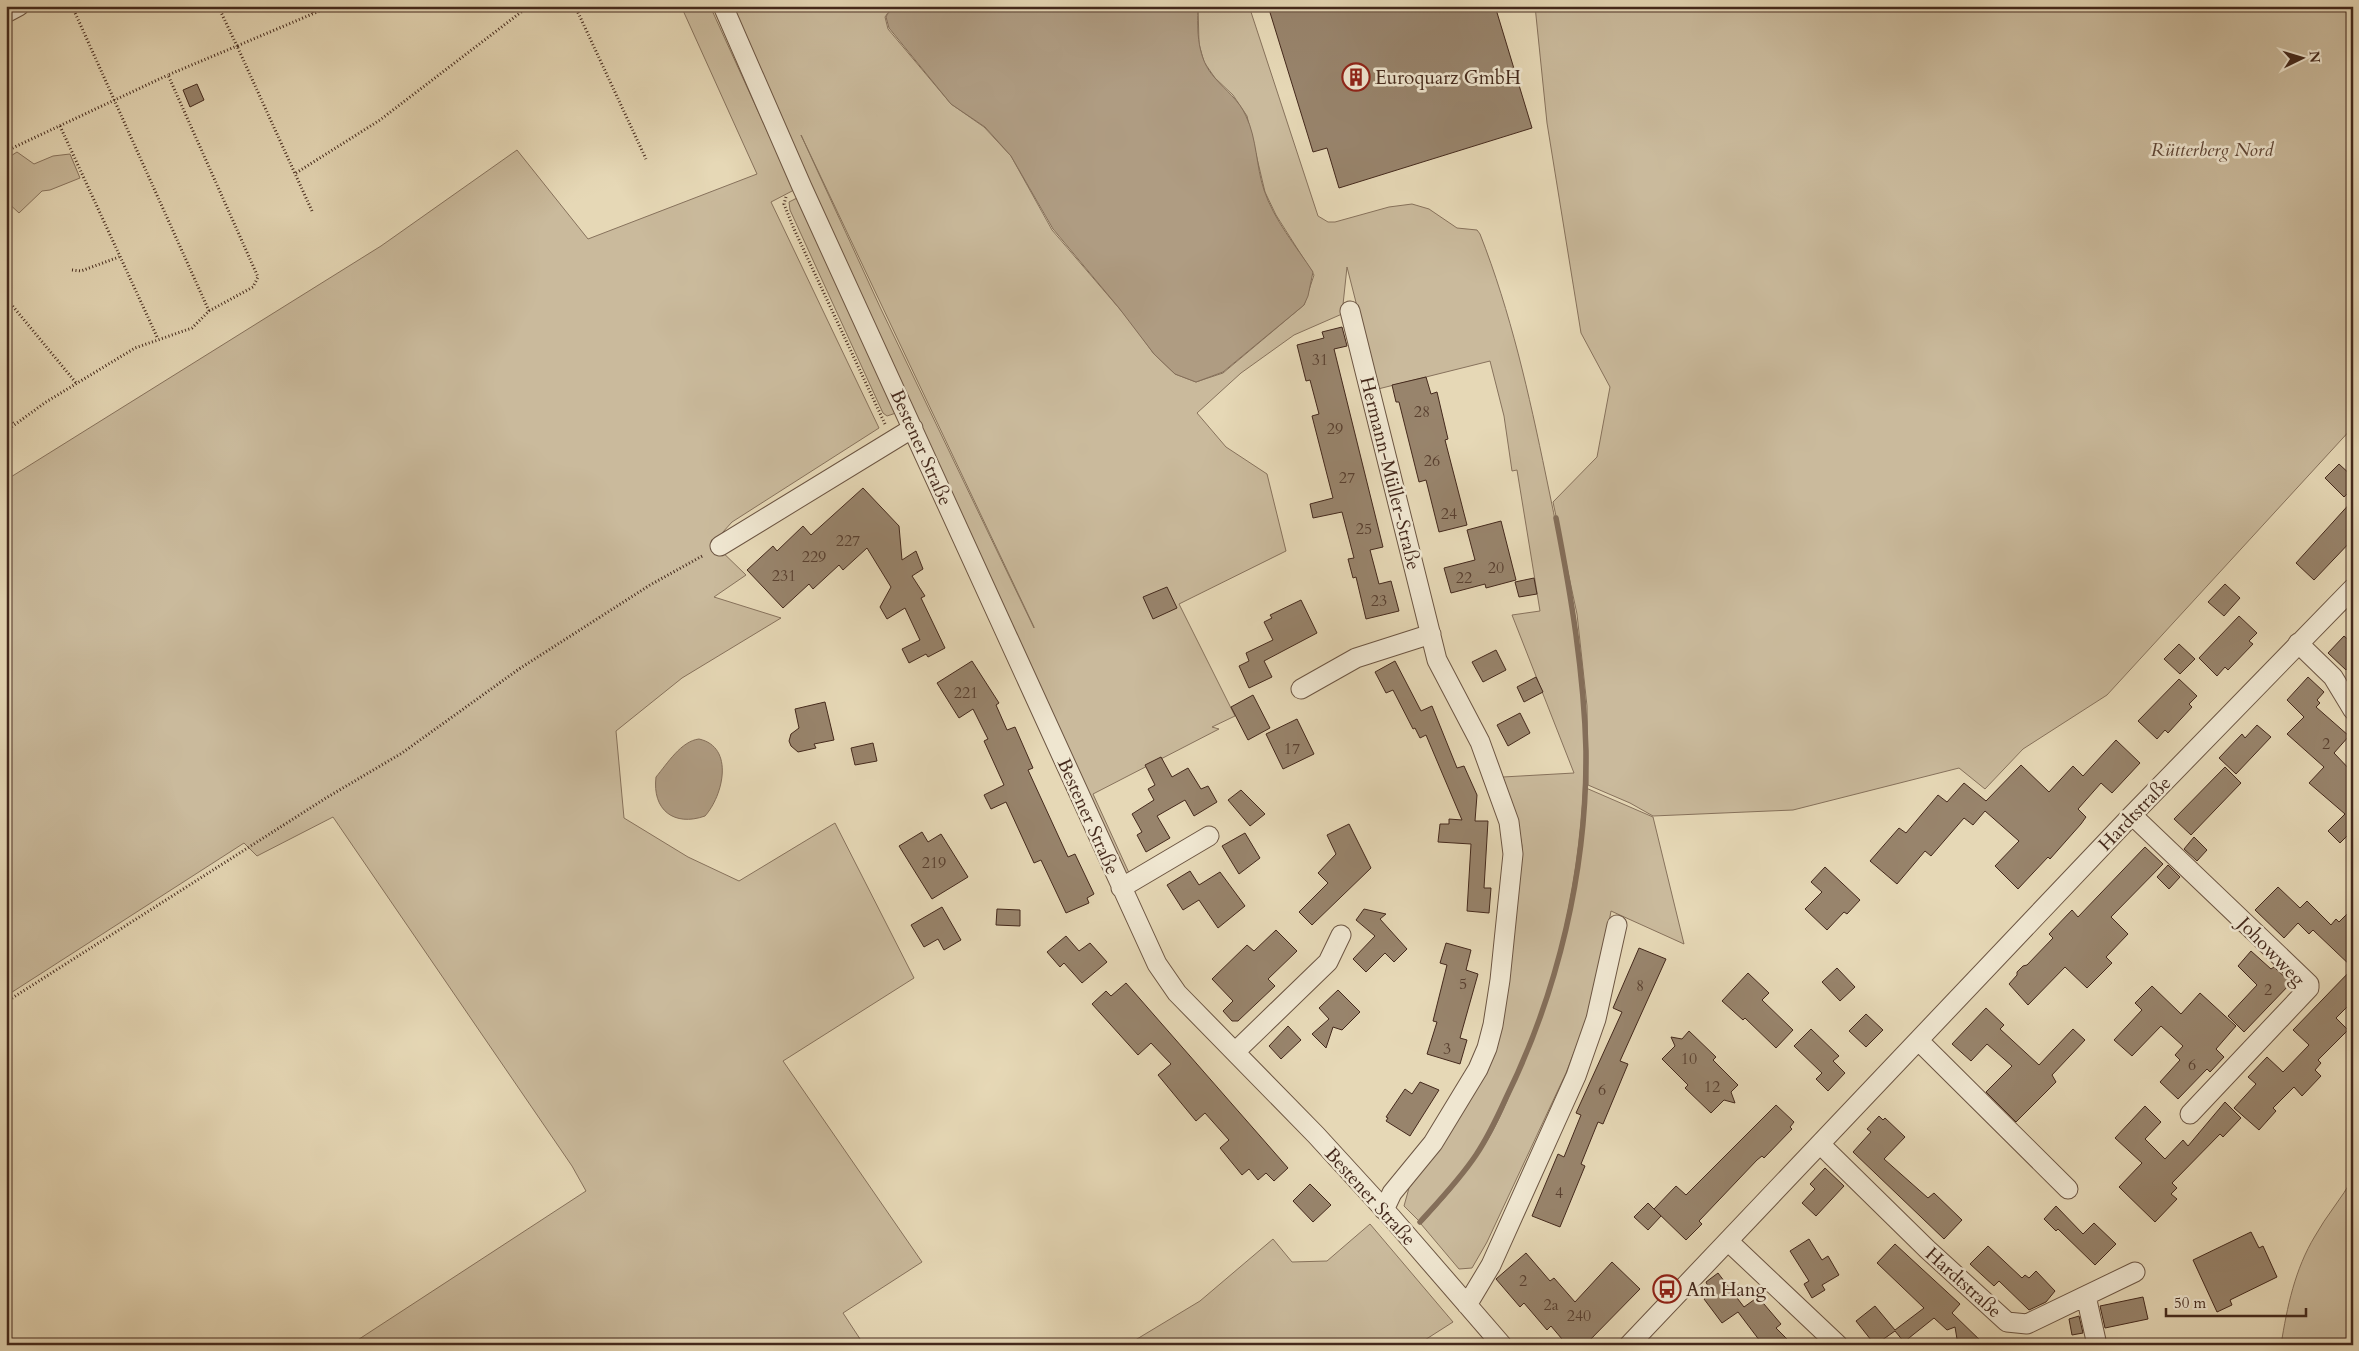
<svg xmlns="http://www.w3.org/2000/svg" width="2359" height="1351" font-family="Cardo,serif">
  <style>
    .green { fill: #caba9c; stroke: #87725c; fill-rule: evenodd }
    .water { fill: #af9c82; stroke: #846e59 }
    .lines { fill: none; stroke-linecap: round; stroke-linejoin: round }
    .stream { stroke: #846e59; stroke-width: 5.5 }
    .building { fill: #98846c; stroke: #44291c }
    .minor-casing { stroke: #6c5542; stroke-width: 21 }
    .path { stroke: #44291c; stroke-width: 3; stroke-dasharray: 1 2.5; stroke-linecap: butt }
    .minor { stroke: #efe6d0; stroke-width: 19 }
    .labels { text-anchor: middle; stroke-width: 5; stroke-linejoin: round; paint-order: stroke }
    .number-label { font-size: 16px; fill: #594030 }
    .poi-label { font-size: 19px; fill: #44291c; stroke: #efe6d0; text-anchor: start }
    .park-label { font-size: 19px; font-style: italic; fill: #5f4636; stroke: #efe6d0 }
    .street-label { font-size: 19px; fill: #44291c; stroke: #efe6d0 }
  </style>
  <rect width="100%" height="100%" fill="#e6d8b6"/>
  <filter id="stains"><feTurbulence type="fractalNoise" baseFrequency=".004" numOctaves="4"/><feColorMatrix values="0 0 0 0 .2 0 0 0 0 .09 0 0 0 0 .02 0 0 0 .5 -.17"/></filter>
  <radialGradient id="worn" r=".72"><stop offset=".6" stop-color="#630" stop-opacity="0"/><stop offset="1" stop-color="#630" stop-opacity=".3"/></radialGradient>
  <path class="green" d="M681,6H710L794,190L771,202L879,428L732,522L713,543L746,575L714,597L781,618L682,678L616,731L624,818L688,857L739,881L835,823L914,978L783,1061L922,1262L843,1313L864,1345H350L586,1191L572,1166L333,817L257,856L244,843L6,996V480L381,246L517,150L588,239L757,174Z
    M726,6H913C901,7 891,6 885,17L888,29L951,104L984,127L1011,156L1052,230L1130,321L1154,354L1175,374L1196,382L1223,373L1304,305L1314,275L1276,215L1265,192L1247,116L1233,95L1215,78L1204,62L1199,44L1198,6H1249L1318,216L1328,222H1335L1389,207L1412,204L1429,209L1457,228L1477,230L1480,234C1511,313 1529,394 1546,476C1566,572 1587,672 1584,770C1582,891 1544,1047 1478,1149C1461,1175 1441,1198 1419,1221L1404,1206L1409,1188L1442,1144L1509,977L1522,846L1517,819L1503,777L1574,773L1512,615L1540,611L1517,470L1512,471L1504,416L1490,361L1378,389L1347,267L1342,314L1294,335L1241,373L1197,413L1226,447L1267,474L1286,551L1179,604L1235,716L1212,727L1219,729L1093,794L1130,875L1126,876ZM801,135L1034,627V628L880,307Z
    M1535,6H2353V427L2107,695L2023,749L1985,789L1959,768L1793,810L1653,816L1630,803L1588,785L1587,706L1577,614L1553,502L1597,457L1610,387L1581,333L1547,123Z
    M17,152L34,164L53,156L70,154L80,178L50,190L42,191L19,213L6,201V159Z
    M797,198L896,413L887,416L883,413L790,210L789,202Z
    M1586,788L1653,817L1684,944L1611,911L1601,967L1587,1019L1566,1073L1487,1242L1472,1268L1459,1269L1421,1224C1442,1201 1462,1179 1479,1153C1494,1132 1505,1106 1515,1082C1557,988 1579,890 1586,788Z
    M2353,1178L2352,1345H2281C2287,1307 2295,1269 2315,1236C2326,1216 2342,1198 2353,1178Z
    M1370,1224L1453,1322L1417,1345H1127L1200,1301L1273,1239L1292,1262L1327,1261Z"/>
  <path class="water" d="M913,6H1198C1197,31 1197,59 1215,78C1226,91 1239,100 1246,116C1257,139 1256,166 1264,190C1274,220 1296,246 1313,272L1308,296L1304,305L1223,372L1196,382L1175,374L1154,354L1119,308L1053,229L1011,156L985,127L951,104L889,28L886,17C891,5 902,8 913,6Z
    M699,739C735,747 723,796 705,816C674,827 652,810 656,777C667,764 681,741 699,739Z"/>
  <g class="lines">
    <path class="stream" d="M1420,1222C1440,1200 1460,1179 1476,1155C1488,1137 1497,1118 1506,1098C1558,992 1587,870 1586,751C1584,673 1571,595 1556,518"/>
  </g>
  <path class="building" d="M1268,6H1495L1532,128L1339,188L1327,148L1313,152Z
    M197,84L204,100L190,107L183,90Z
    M1342,327L1347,346L1334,349L1383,547L1370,550L1379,584L1391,581L1399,611L1366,619L1356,577L1353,578L1348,559L1354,558L1342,512L1313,518L1310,504L1333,498L1312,416L1319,414L1310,380L1306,381L1297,345L1324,338L1322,332Z
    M1426,377L1431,394L1437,392L1448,439L1445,440L1467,525L1439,532L1426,480L1419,482L1399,402H1396L1392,385Z
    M2339,464L2353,477V488L2344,497L2325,478Z
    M863,488L899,526L902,560L916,551L923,569L912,576L925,596L921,598L945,648L928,657L926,654L909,663L902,649L920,640L905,608L887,619L880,607L891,587L867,548L843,570L839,565L813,589L809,584L783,608L747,570L773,546L777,551L803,526L811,535Z
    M2353,500V539L2314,580L2296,563Z
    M1501,521L1516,580L1486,588L1485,584L1451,593L1444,568L1475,560L1467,530Z
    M1534,578L1537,594L1519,597L1515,582Z
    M2225,584L2240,598L2224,616L2208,602Z
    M1167,587L1177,608L1153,619L1143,597Z
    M1301,600L1317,633L1264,661L1272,677L1249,688L1239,666L1249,661L1246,653L1273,640L1264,622L1272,618L1270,615Z
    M2239,616L2257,633L2249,641L2253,644L2228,670L2225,667L2217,676L2199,658Z
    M2344,636L2353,644V662L2346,670L2328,653Z
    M2179,644L2195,659L2180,674L2164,659Z
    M1496,650L1506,670L1483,682L1472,662Z
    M972,661L999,703L996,705L1007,730L1015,727L1033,768L1028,770L1068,857L1075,854L1094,894L1087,898L1089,903L1066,913L1041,860L1034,863L1006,802L991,809L984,795L1004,785L984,741L988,739L973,709L959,718L937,683Z
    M1395,661L1421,711L1432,706L1457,768L1464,766L1477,795L1475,821H1488L1484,888H1491L1489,913L1467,911L1471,844L1438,842L1440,824H1449V819L1462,820L1426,735L1420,738L1415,728L1413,729L1393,690L1386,693L1375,672Z
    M1536,677L1543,692L1524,702L1517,687Z
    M2308,677L2324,692L2317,700L2320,703L2316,707L2349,736L2334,753L2353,773V830L2340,843L2328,831L2345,814L2309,783L2324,767L2287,734L2304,717L2287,700Z
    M2179,679L2197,696L2189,704L2192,707L2168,733L2165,730L2157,739L2138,721Z
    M1253,695L1270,728L1248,740L1231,707Z
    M825,702L834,740L814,744L816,748L798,752L791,746L789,741L791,734L799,728L795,709Z
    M1520,713L1530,733L1508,746L1497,725Z
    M1297,719L1314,754L1283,769L1266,734Z
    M2257,725L2271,737L2236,774L2219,758L2242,734L2245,738Z
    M2116,740L2140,763L2112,793L2101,783L2078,809L2086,817L2081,824L2050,859L2048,857L2018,889L1995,866L2019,841L1985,811L1973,825L1964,818L1931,856L1925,851L1897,884L1870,861L1899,828L1906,833L1938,795L1947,802L1964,783L1986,801L2021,765L2049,792L2073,766L2083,776Z
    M873,743L877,761L855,765L851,748Z
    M1161,757L1172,777L1188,768L1201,789L1208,786L1217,802L1194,816L1185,800L1157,816L1170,838L1146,852L1137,835L1142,832L1132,814L1154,800L1148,789L1155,785L1145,765Z
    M2225,767L2241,783L2191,835L2174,819Z
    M1241,790L1265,814L1250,826L1228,800Z
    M1349,824L1371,868L1312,925L1299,912L1328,883L1318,873L1336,854L1327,835Z
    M922,832L928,842L941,834L968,877L932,899L899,846Z
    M1245,833L1260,858L1239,874L1222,846Z
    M2194,837L2207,850L2197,861L2184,849Z
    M2145,847L2163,864L2111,917L2128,934L2106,957L2112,963L2087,988L2065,967L2028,1005L2009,984L2017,975V972L2023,966L2027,965L2053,938L2049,934L2072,910L2078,917Z
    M2168,865L2180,877L2169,889L2157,877Z
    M1825,867L1860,900L1847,914L1844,912L1827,930L1805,909L1822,892L1811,882Z
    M1190,871L1199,885L1220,872L1245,906L1218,928L1199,900L1183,910L1167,885Z
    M2278,887L2300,908L2307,901L2331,925L2336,919L2339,922L2353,908V1001L2336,1018L2348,1030L2318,1060L2321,1063L2315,1070L2321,1076L2302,1096L2294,1087L2273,1108L2276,1111L2259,1130L2234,1108L2256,1084L2248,1077L2267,1057L2283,1072L2309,1045L2293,1030L2353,968L2313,930L2309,934L2298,923L2284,938L2255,910Z
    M942,907L961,940L944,950L938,939L924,947L911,925Z
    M997,909L1020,910V926L996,925Z
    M1364,909L1386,914L1380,919L1407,949L1394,962L1385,953L1366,972L1353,959L1375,936L1356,920Z
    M1276,930L1297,951L1268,979L1275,986L1238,1021H1232L1223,1011L1233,1001L1212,979L1247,945L1254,951Z
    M1066,936L1079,951L1090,943L1107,962L1082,983L1064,963L1060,967L1047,952Z
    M1446,943L1471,950L1466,970L1478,974L1460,1038L1467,1040L1460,1064L1427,1054L1437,1022L1433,1021L1447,965L1440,963Z
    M1639,948L1666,959L1620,1061L1628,1064L1603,1124L1598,1122L1581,1164L1585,1166L1560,1227L1532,1216L1558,1154L1564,1157L1581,1115L1576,1113L1622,1012L1613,1008Z
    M2251,951L2271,969L2274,967L2291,983L2244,1032L2228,1016L2257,985L2238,966Z
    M1837,968L1855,987L1840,1001L1822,982Z
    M1748,973L1769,993L1762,1000L1793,1030L1776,1048L1745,1018L1743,1020L1722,1001Z
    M1126,983L1288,1168L1274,1181L1266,1173L1258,1180L1249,1169L1242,1175L1220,1148L1229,1140L1205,1113L1196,1121L1158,1075L1171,1064L1151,1043L1138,1055L1092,1004L1106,991L1111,996Z
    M2152,986L2181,1014L2200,993L2236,1026L2216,1049L2224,1057L2210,1072L2207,1069L2178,1099L2160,1082L2180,1060L2175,1055L2183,1046L2161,1026L2132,1056L2114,1040L2142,1010L2135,1003Z
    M1338,990L1360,1012L1342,1030L1333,1027L1326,1048L1312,1034L1329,1019L1319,1008Z
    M1986,1008L2004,1025L2000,1029L2039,1065L2073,1029L2085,1040L2052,1075L2056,1082L2016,1122L1986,1092L2012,1066L1987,1044L1971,1061L1952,1044Z
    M1866,1014L1883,1030L1866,1047L1849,1031Z
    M1288,1026L1301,1040L1281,1059L1269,1046Z
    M1811,1029L1839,1056L1833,1061L1845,1073L1828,1091L1816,1079L1822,1073L1794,1046Z
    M1689,1031L1716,1057L1713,1060L1738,1085L1731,1092L1735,1103L1724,1100L1711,1113L1685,1088L1688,1085L1662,1059L1675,1046L1671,1037L1682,1039Z
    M1420,1082L1439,1090L1410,1136L1386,1121L1388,1118L1386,1117L1405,1089L1412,1094Z
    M2225,1102L2241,1118L2223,1137L2220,1134L2172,1183L2177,1188L2171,1194L2177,1199L2155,1222L2119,1187L2142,1163L2115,1138L2145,1106L2161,1122L2145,1139L2165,1159L2183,1140L2188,1146Z
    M1776,1105L1794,1122L1790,1127L1792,1129L1764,1158L1762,1156L1757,1160L1699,1221L1702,1224L1686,1240L1654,1209L1676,1186L1686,1195Z
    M1879,1116L1883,1120L1885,1118L1905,1137L1884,1159L1928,1198L1934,1193L1962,1220L1944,1239L1853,1152L1871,1132L1867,1129Z
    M1825,1168L1844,1186L1816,1216L1802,1203L1815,1189L1810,1184Z
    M1310,1184L1331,1205L1313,1222L1293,1201Z
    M1648,1203L1661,1216L1648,1230L1634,1217Z
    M2056,1206L2083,1234L2094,1223L2116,1244L2095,1265L2058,1229L2056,1231L2044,1219Z
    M2251,1232L2259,1248L2263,1246L2277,1277L2230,1300L2232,1305L2217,1312L2193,1260Z
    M1809,1239L1822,1260L1828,1256L1839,1275L1822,1285L1825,1290L1812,1298L1804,1284L1809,1281L1790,1251Z
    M1895,1244L1960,1304L1952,1313L1985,1345H1958L1955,1327L1947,1330L1934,1318L1904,1342L1895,1331L1875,1345L1856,1321L1875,1306L1895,1330L1924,1308L1877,1263Z
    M1988,1246L2022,1278L2025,1275L2029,1278L2036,1271L2055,1291L2046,1302L2029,1310L1999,1281L1994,1286L1970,1264Z
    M1526,1253L1550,1281L1554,1278L1575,1302L1612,1262L1640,1289L1585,1345H1567L1551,1326L1547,1330L1524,1303L1520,1307L1496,1279Z
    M1718,1273L1744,1307L1758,1297L1781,1324L1776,1328L1793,1345H1763L1738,1312L1722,1323L1704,1299L1711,1293L1706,1282Z
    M2143,1297L2148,1319L2105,1328L2100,1306Z
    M2079,1316L2083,1333L2072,1335L2069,1319Z"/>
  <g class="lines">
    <g class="minor-casing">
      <path id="minor" d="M723,6L802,187L1157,964L1177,993L1316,1135L1392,1218L1502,1345
        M6,13L19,6
        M1350,311L1437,660L1480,742L1509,822L1513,854L1500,980L1493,1025L1487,1048L1478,1069L1433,1143L1392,1193L1384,1210
        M720,546L913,428
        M2298,643L2333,677L2353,710
        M1301,689L1356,658L1431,634
        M2132,815L2309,984V988L2190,1114
        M1121,888L1209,836
        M1919,1041L2068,1189
        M1235,1052L1328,962L1341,935
        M1820,1144L1927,1249L2007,1322L2027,1324L2135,1272
        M1728,1241L1838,1345
        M2086,1296L2097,1345
        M1467,1305L1491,1265L1576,1076L1596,1019L1617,925
        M1629,1345L2132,815L2353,588"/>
    </g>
    <path class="path" d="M309,6L313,14
      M575,6L646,159
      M60,126L158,339
      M6,151L168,75
      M296,173L380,120L529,6
      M786,197L784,204L794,229L885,424
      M312,211L237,46L331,6
      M72,270L81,271L119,257
      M6,298L77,384
      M209,311L253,287L258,277L168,75L237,46L218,6
      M6,414L14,425
      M6,431L46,402L135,348L192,328L209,311L72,6
      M6,1002L326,798L402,753L519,669L650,585L704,555"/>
    <use href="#minor" class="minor"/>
  </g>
  <defs>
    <g id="building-ring" transform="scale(1.4375)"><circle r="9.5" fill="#efe6d0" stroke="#8f2418" stroke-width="1.5"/><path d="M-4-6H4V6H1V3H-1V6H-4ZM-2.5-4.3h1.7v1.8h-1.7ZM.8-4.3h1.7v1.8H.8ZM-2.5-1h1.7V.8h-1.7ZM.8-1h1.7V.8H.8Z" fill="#8f2418"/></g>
    <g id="bus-ring" transform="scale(1.4375)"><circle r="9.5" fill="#efe6d0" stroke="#8f2418" stroke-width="1.5"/><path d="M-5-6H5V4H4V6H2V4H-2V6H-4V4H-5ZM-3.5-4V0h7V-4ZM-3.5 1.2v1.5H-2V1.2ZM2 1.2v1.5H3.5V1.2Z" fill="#8f2418"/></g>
  </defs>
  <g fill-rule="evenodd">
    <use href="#building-ring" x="1356" y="77"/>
    <use href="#bus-ring" x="1667" y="1289"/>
  </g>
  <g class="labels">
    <g class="number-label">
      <text x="1320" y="365">31</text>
      <text x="1422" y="417">28</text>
      <text x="1335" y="434">29</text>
      <text x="1432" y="466">26</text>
      <text x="1347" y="483">27</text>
      <text x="1449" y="519">24</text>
      <text x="1364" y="534">25</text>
      <text x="848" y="546">227</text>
      <text x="814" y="562">229</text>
      <text x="1496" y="573">20</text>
      <text x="784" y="581">231</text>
      <text x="1464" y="583">22</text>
      <text x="1379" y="606">23</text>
      <text x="966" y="698">221</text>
      <text x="2326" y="749">2</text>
      <text x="1292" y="754">17</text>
      <text x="934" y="868">219</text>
      <text x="1463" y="989">5</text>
      <text x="1640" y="991">8</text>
      <text x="2268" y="995">2</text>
      <text x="1447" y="1054">3</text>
      <text x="1689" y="1064">10</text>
      <text x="2192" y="1070">6</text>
      <text x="1712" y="1092">12</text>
      <text x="1602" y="1095">6</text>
      <text x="1559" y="1198">4</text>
      <text x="1523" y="1286">2</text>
      <text x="1551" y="1310">2a</text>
      <text x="1579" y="1321">240</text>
    </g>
    <g class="poi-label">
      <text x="1375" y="84">Euroquarz GmbH</text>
      <text x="1686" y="1296">Am Hang</text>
    </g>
    <g class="park-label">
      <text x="2212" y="156">Rütterberg Nord</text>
    </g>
    <g class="street-label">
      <text transform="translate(922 447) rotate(66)" y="7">Bestener Straße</text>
      <text transform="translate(1391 473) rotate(76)" y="7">Hermann-Müller-Straße</text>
      <text transform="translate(2134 813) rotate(-46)" y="7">Hardtstraße</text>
      <text transform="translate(1089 816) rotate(66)" y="7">Bestener Straße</text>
      <text transform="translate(2272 951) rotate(46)" y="7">Johowweg</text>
      <text transform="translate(1371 1196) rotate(48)" y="7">Bestener Straße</text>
      <text transform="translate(1964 1282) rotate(42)" y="7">Hardtstraße</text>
    </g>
  </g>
  <rect width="2359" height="1351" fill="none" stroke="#e6d8b6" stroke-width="25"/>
  <rect x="8" y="8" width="2344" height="1336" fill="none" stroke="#44291c" stroke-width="2.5"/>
  <rect x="12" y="12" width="2334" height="1326" fill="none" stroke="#44291c"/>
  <g transform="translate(2302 58) rotate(85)" stroke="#efe6d0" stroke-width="4" paint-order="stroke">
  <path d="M0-4L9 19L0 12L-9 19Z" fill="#44291c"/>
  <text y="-8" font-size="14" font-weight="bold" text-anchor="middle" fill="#44291c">N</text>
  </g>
  <path d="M2166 1308v8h140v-8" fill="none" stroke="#44291c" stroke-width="2.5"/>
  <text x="2174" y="1308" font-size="15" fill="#44291c" stroke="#efe6d0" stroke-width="4" paint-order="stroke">50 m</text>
  <rect width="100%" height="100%" filter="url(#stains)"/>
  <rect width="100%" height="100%" fill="url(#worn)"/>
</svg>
